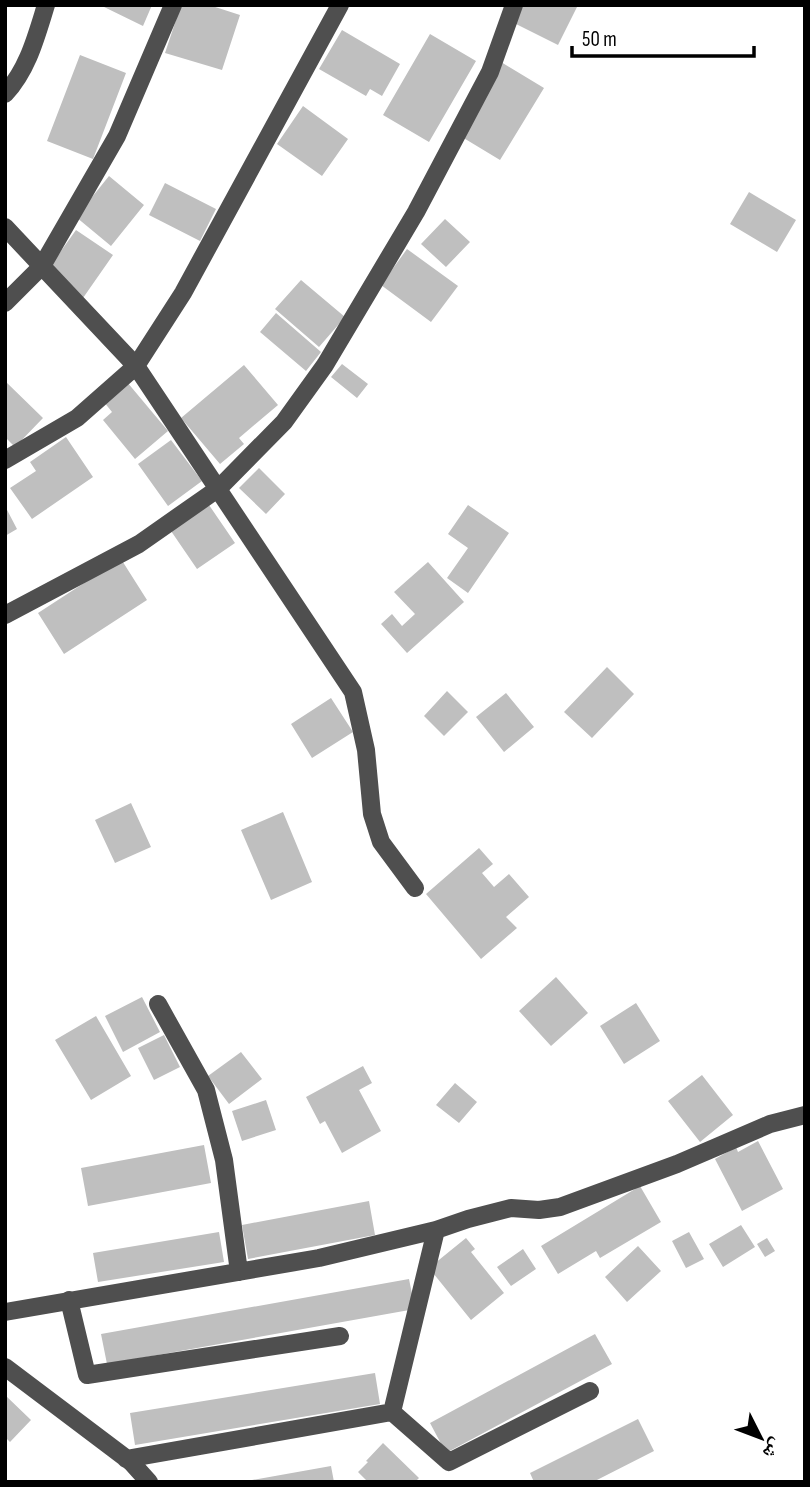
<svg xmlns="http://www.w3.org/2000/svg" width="810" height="1487" font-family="'Sofia Sans Condensed','Noto Naskh Arabic',sans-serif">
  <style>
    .building { fill: #bfbfbf }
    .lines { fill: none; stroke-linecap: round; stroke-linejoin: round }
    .minor { stroke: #4f4f4f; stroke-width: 18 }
  </style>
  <rect width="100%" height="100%" fill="#fff"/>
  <path class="building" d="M100,5H152L143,26Z
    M181,5H209L240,15L222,70L165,53Z
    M518,5H578L558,45L510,21Z
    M342,30L400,64L382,96L370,89L366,96L319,69Z
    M430,34L476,61L429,142L383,115Z
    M80,55L126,73L93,159L47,141Z
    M496,59L544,88L500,160L452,131Z
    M303,106L348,139L322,176L277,144Z
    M109,176L144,205L111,246L76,217Z
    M165,183L216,209L200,241L149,215Z
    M749,192L796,220L777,252L730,224Z
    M445,219L470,242L446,267L421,244Z
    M76,230L113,255L83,298L46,272Z
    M407,249L458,286L431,322L381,285Z
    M301,280L345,317L319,347L275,309Z
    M276,313L321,352L306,371L260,332Z
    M342,364L368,384L357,398L331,377Z
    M244,365L278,405L239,438L244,444L220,464L181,418Z
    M5,381L43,418L15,447L5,437Z
    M127,382L168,431L135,459L103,420L112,412L104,402Z
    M66,437L93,477L32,519L10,488L36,471L30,462Z
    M171,440L202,481L168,506L138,464Z
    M259,468L285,494L266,514L239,488Z
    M209,505L235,543L197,569L171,531Z
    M468,505L509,533L468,593L447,578L468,548L448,534Z
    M5,506L17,529L5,536Z
    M121,559L147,600L64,654L38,613Z
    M428,562L464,602L407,653L381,624L392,614L402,626L415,614L394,592Z
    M607,667L634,694L592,738L564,712Z
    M447,691L468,712L444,736L424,716Z
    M506,693L534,727L504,752L476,717Z
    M331,698L353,732L312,758L291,724Z
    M131,803L151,847L115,863L95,820Z
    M283,812L312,882L271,900L241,830Z
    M479,848L493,864L482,873L494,887L509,874L529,897L506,917L517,928L481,959L426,894Z
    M556,977L588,1013L551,1046L519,1011Z
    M142,997L160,1032L123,1052L105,1016Z
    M636,1003L660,1041L624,1064L600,1026Z
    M96,1016L131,1076L91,1100L55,1040Z
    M164,1035L180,1067L154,1080L138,1048Z
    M241,1052L262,1079L229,1104L208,1076Z
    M363,1066L372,1083L359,1090L381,1131L342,1153L325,1121L320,1124L306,1097Z
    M702,1075L733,1115L700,1142L668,1101Z
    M455,1083L477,1102L459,1123L436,1105Z
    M266,1100L276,1130L242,1141L232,1111Z
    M758,1141L783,1189L742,1211L715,1159L736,1147L738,1152Z
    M204,1145L211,1183L88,1206L81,1168Z
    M640,1186L661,1222L600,1258L596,1251L558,1274L541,1246Z
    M369,1201L375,1235L248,1259L242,1225Z
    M741,1225L755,1247L723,1267L709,1244Z
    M219,1232L224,1262L98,1282L93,1253Z
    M689,1232L704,1259L686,1268L672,1241Z
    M466,1238L475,1249L471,1252L504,1293L471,1320L429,1268Z
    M767,1238L775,1251L765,1257L757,1244Z
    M638,1246L661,1271L627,1302L605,1277Z
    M523,1249L536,1269L511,1286L497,1267Z
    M409,1279L415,1309L107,1364L101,1334Z
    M595,1334L612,1364L446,1453L430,1423Z
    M375,1373L380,1404L135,1445L130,1413Z
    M5,1395L31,1420L10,1442L5,1437Z
    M638,1419L654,1451L593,1482H534L530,1473Z
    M383,1443L419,1478L415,1482H368L358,1472L368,1462L366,1461Z
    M331,1466L334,1482H252V1480Z"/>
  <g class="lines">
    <path class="minor" d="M5,94C28,69 36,37 46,5
      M5,227L136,366L353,692L366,750L372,814L381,842L415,888
      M5,303L42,266L117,136L173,5
      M5,460L77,418L136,366L183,293L340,5
      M5,615L139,544L219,488L284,422L325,365L416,212L490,72L514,5
      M158,1004L206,1090L224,1160L239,1272
      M69,1300L87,1375L340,1336
      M5,1312L319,1258L436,1230L468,1219L511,1208L539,1210L560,1207L677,1164L770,1124L805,1115
      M5,1367L131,1462L149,1482
      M392,1412L436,1230
      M126,1459L392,1412L449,1462L590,1391"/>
  </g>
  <rect width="810" height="1487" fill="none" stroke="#000000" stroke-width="14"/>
  <g transform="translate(761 1438) rotate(132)" stroke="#ffffff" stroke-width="5" paint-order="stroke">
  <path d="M0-5L12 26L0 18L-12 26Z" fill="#000000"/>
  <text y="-10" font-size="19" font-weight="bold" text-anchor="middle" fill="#000000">ش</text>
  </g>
  <path d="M572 46v10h182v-10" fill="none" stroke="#000000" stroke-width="3.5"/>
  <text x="582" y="46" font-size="21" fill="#000000" stroke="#ffffff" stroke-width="5" paint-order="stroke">50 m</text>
</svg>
